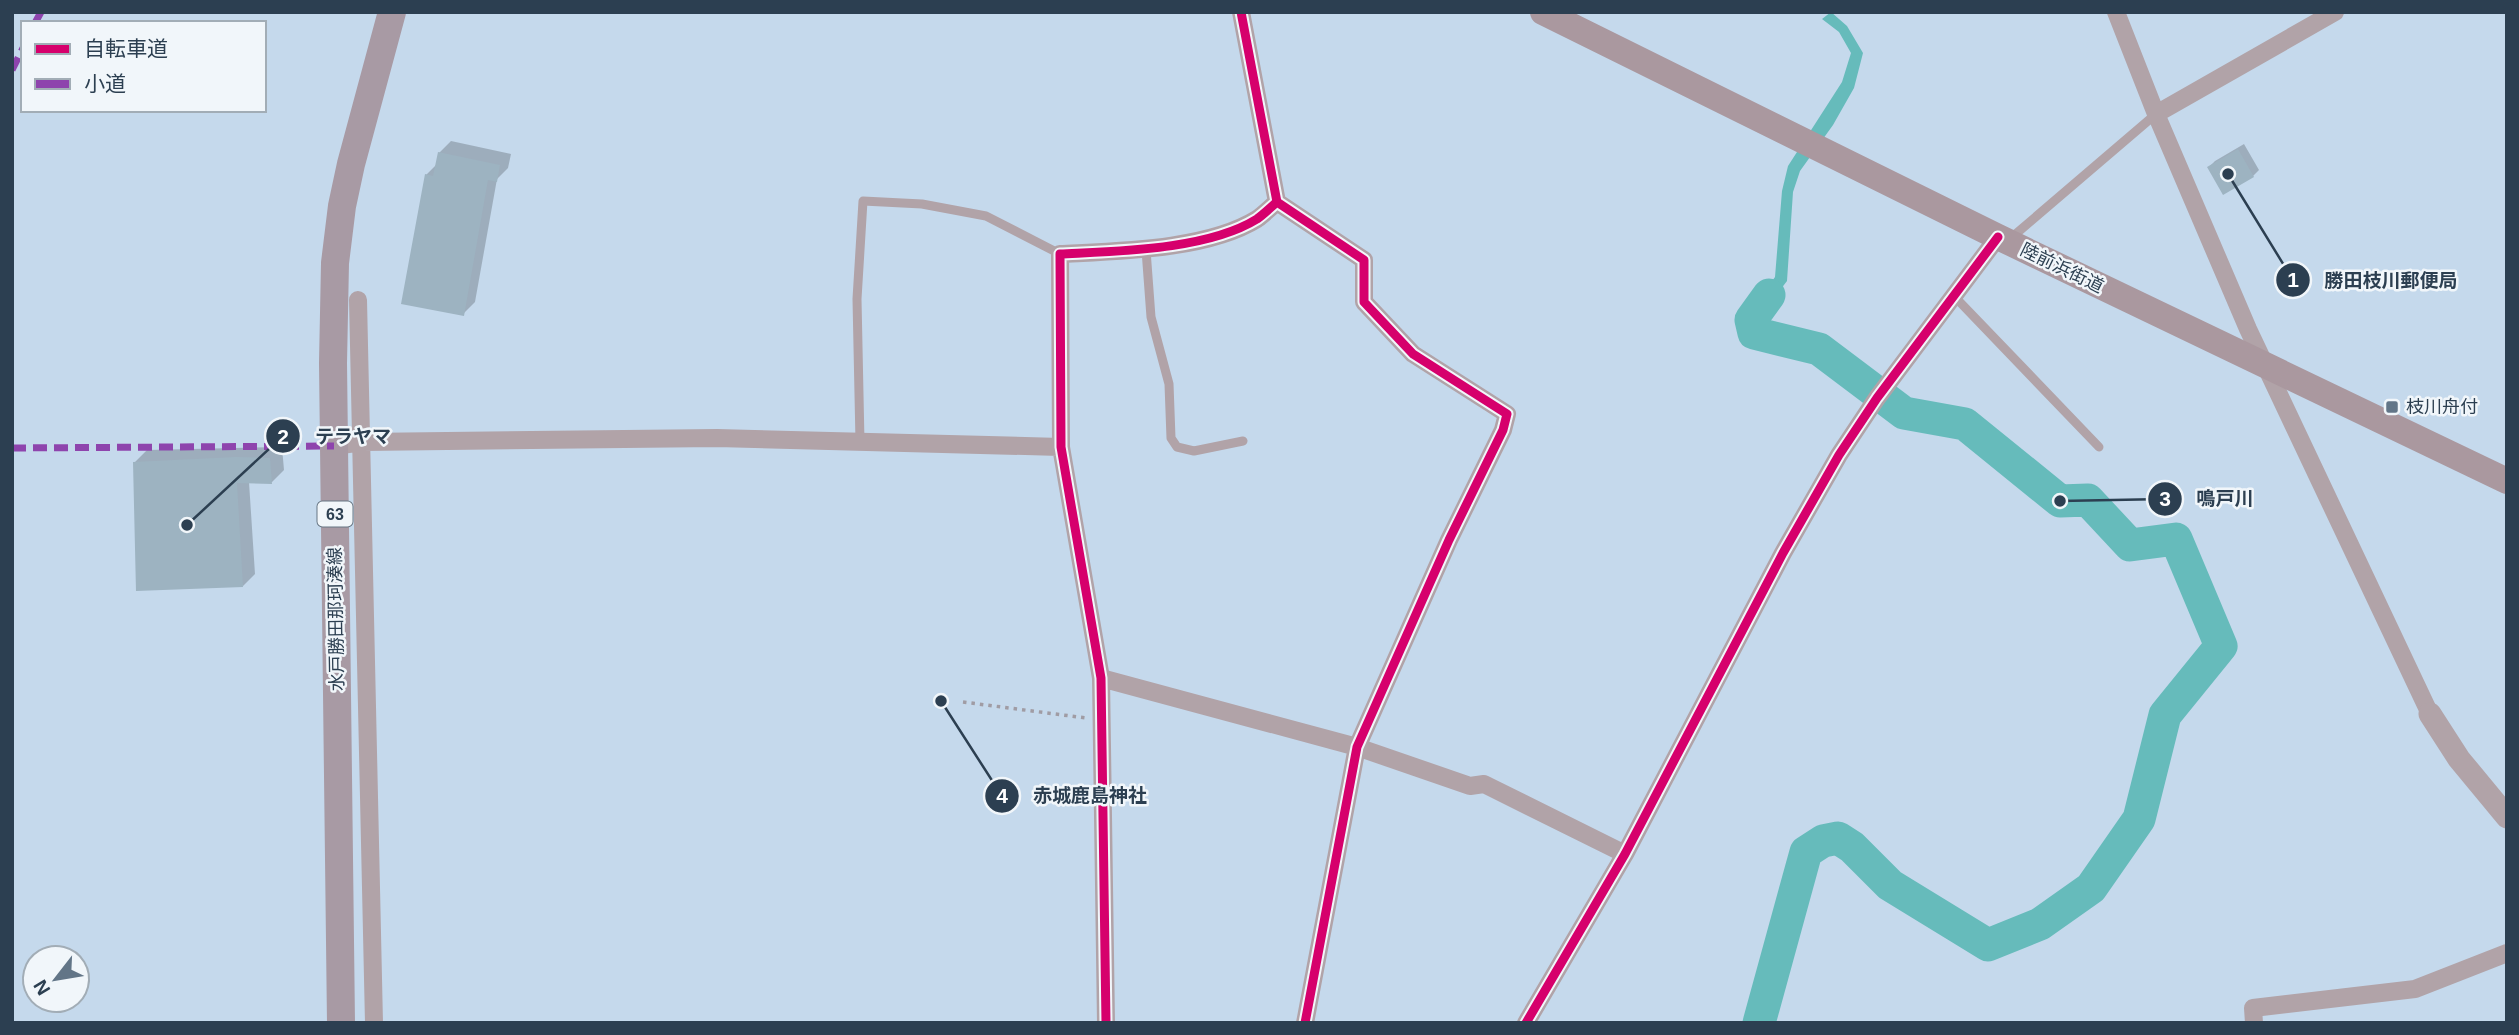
<svg xmlns="http://www.w3.org/2000/svg" width="2519" height="1035" font-family="Arial,'Noto Sans JP',sans-serif">
  <style>
    .water { fill: #6bb }
    .shadow { fill: #0003 }
    .lines { fill: none; stroke-linecap: round; stroke-linejoin: round }
    .river { stroke: #6bb; stroke-width: 33 }
    .building { fill: #9db3c1 }
    .path { stroke: #a09ca4; stroke-width: 3.5; stroke-dasharray: 3.5 5; stroke-linecap: butt }
    .service { stroke: #b1a3a8; stroke-width: 9 }
    .minor { stroke: #b1a3a8; stroke-width: 18 }
    .tertiary { stroke: #b1a3a8; stroke-width: 23 }
    .secondary { stroke: #aa989f; stroke-width: 26 }
    .primary { stroke: #a89aa4; stroke-width: 28 }
    .quiet { stroke: #8e44ad; stroke-width: 7; stroke-dasharray: 14 7; stroke-linecap: butt }
    .cycleway-casing { stroke: #f1f6fa; stroke-width: 13 }
    .cycleway { stroke: #d6006c; stroke-width: 9 }
    .poi-dot { fill: #627587; stroke: #f1f6fa; stroke-width: 2.5 }
    .labels { text-anchor: middle; stroke-width: 5; stroke-linejoin: round; paint-order: stroke }
    .shield { fill: #f1f6fa; stroke: #677684; stroke-width: 2 }
    .shield-label { font-size: 16px; font-weight: bold; fill: #2c3f51 }
    .street-label { font-size: 18px; fill: #2c3f51; stroke: #f1f6fa }
    .poi-label { font-size: 18px; fill: #2c3f51; stroke: #f1f6fa; text-anchor: start }
    .leader { fill: none; stroke: #2c3f51; stroke-width: 2.5 }
    .callout-dot { fill: #2c3f51; stroke: #f1f6fa; stroke-width: 2.5 }
    .mark-label { font-size: 21px; text-anchor: middle; font-weight: bold; fill: #fff }
    .callout-label { font-size: 19px; text-anchor: middle; font-weight: bold; fill: #2c3f51; stroke: #f1f6fa; stroke-width: 5; stroke-linejoin: round; paint-order: stroke }
  </style>
  <rect width="100%" height="100%" fill="#c5d9ec"/>
  <path class="water" d="M1831,12L1847,26L1863,53L1854,88L1833,125L1800,171L1793,192L1787,281L1757,320L1758,329L1750,337L1745,319L1775,277L1782,191L1788,166L1842,82L1851,53L1839,32L1822,19Z"/>
  <path class="shadow" d="M451,141L511,154L508,168L497,179L475,302L463,314L426,175L437,164L439,153Z
    M2244,144L2259,170L2253,176L2209,167L2215,161Z
    M282,447L284,470L272,482H249L255,574L243,586L135,462L147,450Z"/>
  <g class="lines">
    <path class="river" d="M1759,1023L1806,852L1823,841L1838,838L1852,847L1890,885L1988,945L2040,924L2091,888L2139,819L2165,715L2221,646L2176,539L2130,545L2088,500L2060,501L1965,424L1904,413L1819,349L1754,333L1751,320L1769,295"/>
  </g>
  <path class="building" d="M2238,149L2254,177L2223,195L2207,167Z
    M438,152L500,165L497,182L488,180L464,316L401,304L425,174L433,176Z
    M236,457L270,458L272,484L237,483L243,587L136,591L133,462Z"/>
  <g class="lines">
    <path class="path" d="M963,702L1086,718"/>
    <path class="service" d="M2011,238L2156,114
      M1146,250L1151,317L1169,384L1171,438L1177,447L1194,451L1243,441
      M1954,296L2099,447
      M860,442L857,299L863,201L922,204L986,216L1060,254"/>
    <path class="minor" d="M1241,12L1277,202L1364,260V302L1413,354L1507,414L1503,430L1449,540L1357,747L1305,1023
      M2116,12L2156,114L2248,329L2430,714
      M2156,114L2335,12
      M358,300L374,1023
      M334,446L363,442L717,438L1061,447
      M1101,678L1357,747L1470,786L1484,784L1625,854
      M1106,1023L1101,678L1061,447L1060,254C1118,251 1207,250 1257,219C1264,214 1271,207 1277,202
      M1526,1023L1625,854L1783,553L1839,455L1877,398L1998,237
      M2254,1023L2253,1008L2415,989L2507,953"/>
    <path class="tertiary" d="M2430,714L2459,759L2507,817"/>
    <path class="secondary" d="M1543,12L1998,237L2507,481"/>
    <path class="primary" d="M341,1023L333,363L335,263L342,206L351,164L392,12"/>
    <path class="quiet" d="M35,23L41,12
      M12,70L23,48
      M12,448L334,446"/>
    <g class="cycleway-casing">
      <path id="cycleway" d="M1241,12L1277,202L1364,260V302L1413,354L1507,414L1503,430L1449,540L1357,747L1305,1023
        M1106,1023L1101,678L1061,447L1060,254C1118,251 1207,250 1257,219C1264,214 1271,207 1277,202
        M1526,1023L1625,854L1783,553L1839,455L1877,398L1998,237"/>
    </g>
    <use href="#cycleway" class="cycleway"/>
  </g>
  <rect class="poi-dot" x="2385" y="400" width="14" height="14" rx="3.5"/>
  <g class="labels">
    <rect class="shield" x="317.5" y="501.5" width="35" height="25" rx="5"/>
    <g class="shield-label">
      <text x="335" y="520">63</text>
    </g>
    <g class="street-label">
      <text transform="translate(2062 268) rotate(26)" y="6">陸前浜街道</text>
      <text transform="translate(336 619) rotate(-91)" y="6">水戸勝田那珂湊線</text>
    </g>
    <g class="poi-label">
      <text x="2406" y="413">枝川舟付</text>
    </g>
  </g>
  <path class="leader" d="M2228 174L2293 280M187 525L283 436M2060 501L2165 499M941 701L1002 796"/>
  <g class="callout-dot">
    <circle cx="2228" cy="174" r="7"/>
    <circle cx="187" cy="525" r="7"/>
    <circle cx="2060" cy="501" r="7"/>
    <circle cx="941" cy="701" r="7"/>
    <circle cx="2293" cy="280" r="18"/>
    <circle cx="283" cy="436" r="18"/>
    <circle cx="2165" cy="499" r="18"/>
    <circle cx="1002" cy="796" r="18"/>
  </g>
  <g class="mark-label">
    <text x="2293" y="287">1</text>
    <text x="283" y="444">2</text>
    <text x="2165" y="506">3</text>
    <text x="1002" y="803">4</text>
  </g>
  <g class="callout-label">
    <text x="2391" y="287">勝田枝川郵便局</text>
    <text x="353" y="443">テラヤマ</text>
    <text x="2225" y="505">鳴戸川</text>
    <text x="1090" y="802">赤城鹿島神社</text>
  </g>
  <rect width="2519" height="1035" fill="none" stroke="#2c3f51" stroke-width="28"/>
  <rect x="21" y="21" width="245" height="91" fill="#f1f6fa" stroke="#a2adb6" stroke-width="2"/>
  <rect x="35" y="44" width="35" height="10" fill="#d6006c" stroke="#a2adb6" stroke-width="2"/>
  <text x="84" y="56" font-size="21" fill="#2c3f51">自転車道</text>
  <rect x="35" y="79" width="35" height="10" fill="#8e44ad" stroke="#a2adb6" stroke-width="2"/>
  <text x="84" y="91" font-size="21" fill="#2c3f51">小道</text>
  <g transform="translate(56 979) rotate(239)"><circle r="33" fill="#f1f6fa" stroke="#a2adb6" stroke-width="2"/>
  <path d="M0-5L12 26L0 18L-12 26Z" fill="#627587"/>
  <text y="-10" font-size="19" font-weight="bold" text-anchor="middle" fill="#2c3f51">N</text>
  </g>
</svg>
